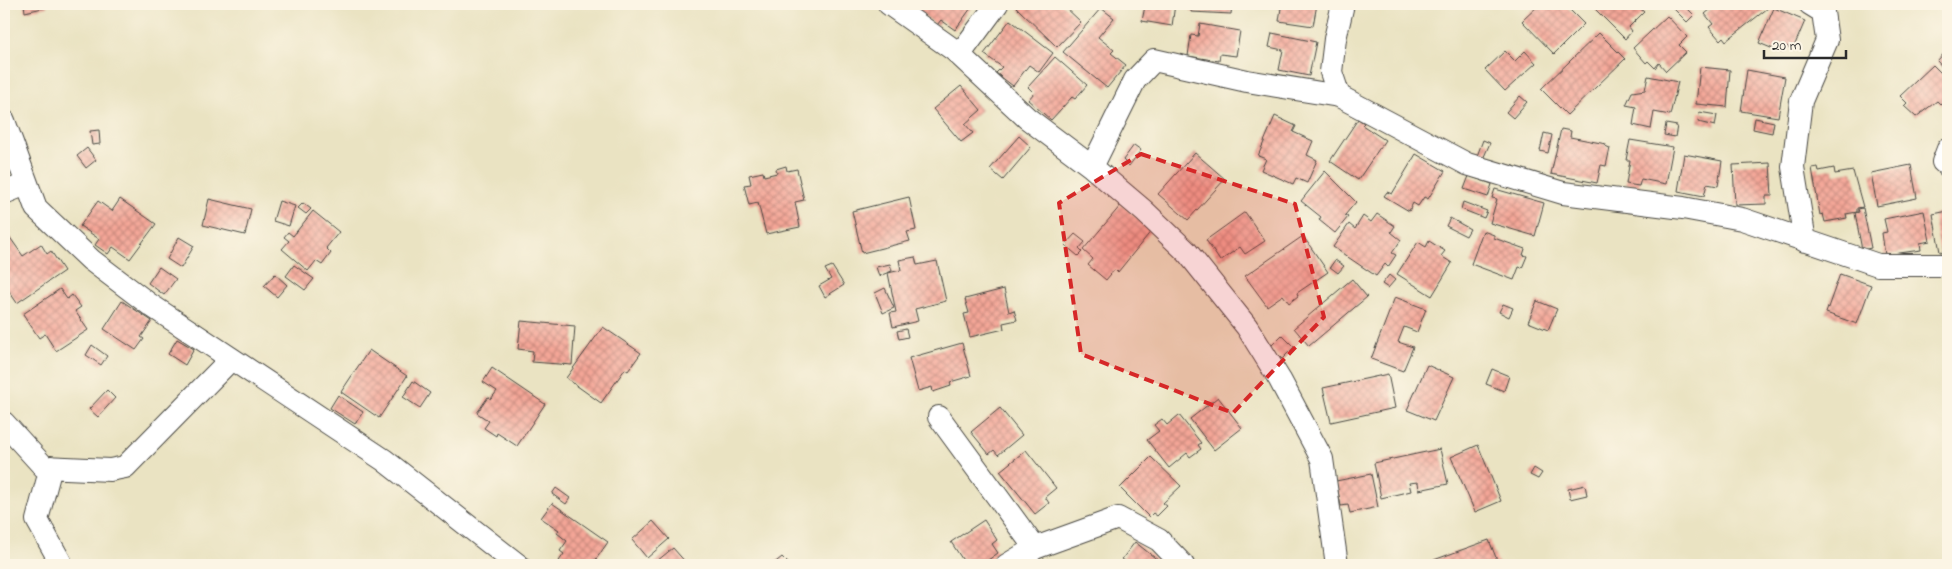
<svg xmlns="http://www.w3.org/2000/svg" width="1952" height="569" font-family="'Indie Flower',sans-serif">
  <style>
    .building { fill: url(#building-cross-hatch) }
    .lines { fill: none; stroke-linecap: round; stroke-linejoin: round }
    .minor-casing { stroke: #484742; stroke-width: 24 }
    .minor { stroke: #fff; stroke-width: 22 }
    .marked { fill: #d62828; fill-opacity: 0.2; stroke: #d62828; stroke-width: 4; stroke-dasharray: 10 6; stroke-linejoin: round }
  </style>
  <defs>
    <pattern id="building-cross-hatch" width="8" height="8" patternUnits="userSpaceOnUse" patternTransform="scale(1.25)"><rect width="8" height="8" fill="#f4a697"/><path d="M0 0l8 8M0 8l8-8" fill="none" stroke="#c6877b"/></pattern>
  </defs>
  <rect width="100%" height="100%" fill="#fcf5e5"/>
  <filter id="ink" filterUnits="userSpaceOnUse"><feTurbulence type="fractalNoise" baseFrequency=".02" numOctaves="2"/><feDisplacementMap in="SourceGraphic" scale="10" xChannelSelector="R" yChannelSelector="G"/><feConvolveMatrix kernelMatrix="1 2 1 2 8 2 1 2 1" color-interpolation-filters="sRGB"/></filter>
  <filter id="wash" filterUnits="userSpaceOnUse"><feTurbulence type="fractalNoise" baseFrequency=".0096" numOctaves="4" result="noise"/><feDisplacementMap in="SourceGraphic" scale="20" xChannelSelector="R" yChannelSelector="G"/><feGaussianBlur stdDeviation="1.12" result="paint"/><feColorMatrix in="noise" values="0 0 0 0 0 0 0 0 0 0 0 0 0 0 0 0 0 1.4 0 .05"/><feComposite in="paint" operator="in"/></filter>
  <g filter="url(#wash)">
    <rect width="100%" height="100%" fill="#eae3c2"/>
    <g id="blocks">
      <path class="building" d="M24,4H47V7L25,12Z
        M907,4H966L971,8L955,30L941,20L937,25Z
        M1019,4H1062L1081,22L1057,47L1016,7Z
        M1140,4H1175L1172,26L1142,21L1145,6Z
        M1191,4H1232L1231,14L1191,12Z
        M1267,4H1317L1313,26L1279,21L1281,8L1267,6Z
        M1540,4H1564L1584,24L1554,54L1522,21Z
        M1594,4H1635L1644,12L1629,27L1632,31L1625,39L1592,6Z
        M1677,4H1683L1694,15L1687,22L1673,8Z
        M1717,4H1764L1768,8L1726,41L1723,37L1720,40L1709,27L1713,24L1705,14Z
        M1101,8L1114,18L1098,37L1114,50L1111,53L1126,65L1107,88L1063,52Z
        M1774,8L1805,21L1793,49L1786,46L1783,53L1759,43Z
        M1667,16L1687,37L1679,45L1686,52L1666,71L1659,63L1655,68L1648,61L1646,63L1633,48Z
        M1010,20L1053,53L1039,72L1029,65L1013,86L996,73L1002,67L984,54Z
        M1200,24L1240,31L1236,56L1220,54L1219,61L1188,56L1191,35L1198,36Z
        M1272,33L1316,42L1309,76L1279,70L1283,50L1269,47Z
        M1599,33L1625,59L1567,115L1541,89Z
        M1948,49V73L1937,61Z
        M1505,51L1515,61L1525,51L1536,63L1505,91L1485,70Z
        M1055,57L1087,85L1075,99L1072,97L1051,120L1028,100L1034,93L1028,87Z
        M1933,65L1948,80V99L1941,105L1937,101L1916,117L1904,106L1907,103L1900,96Z
        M1700,67L1730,70L1727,107L1696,104Z
        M1747,70L1785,77L1778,117L1741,111Z
        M1648,76L1678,82L1670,115L1654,112L1651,129L1633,125L1636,107L1626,105L1632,92L1645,90Z
        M961,86L981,110L965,124L973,133L961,142L933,109Z
        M1520,96L1527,102L1513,118L1506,112Z
        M1699,112L1717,115L1715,126L1698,122Z
        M1275,116L1296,126L1293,132L1313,141L1307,155L1317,160L1307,183L1296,178L1293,184L1261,170L1266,159L1258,156Z
        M1755,118L1774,122L1772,133L1753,129Z
        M1358,119L1364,123L1362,125L1385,140L1358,180L1330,161Z
        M1666,124L1677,126L1675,137L1664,135Z
        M1561,129L1571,131L1570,137L1606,144L1605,146L1610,148L1606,166L1601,165L1597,183L1551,174Z
        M99,130L100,144L92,145L90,131Z
        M1544,133L1552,135L1548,153L1540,151Z
        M1019,136L1031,147L1003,180L990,169Z
        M1483,140L1490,143L1483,159L1477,156Z
        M1630,140L1673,147L1666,184L1641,179L1639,186L1626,184L1630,160H1626Z
        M1134,145L1141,150L1129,166L1123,160Z
        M87,148L96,160L86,168L77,156Z
        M1195,153L1225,179L1188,220L1158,194Z
        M1416,154L1445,171L1428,199L1424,197L1418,206L1413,203L1409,211L1384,196L1387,192L1392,194Z
        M1684,154L1722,161L1718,186L1707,184L1704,196L1678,191Z
        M1770,163L1772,196H1766V204L1735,205L1733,165Z
        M1911,165L1917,198L1877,206L1871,173Z
        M786,166L787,171L797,169L804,200L795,202L800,227L766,234L758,203L749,205L744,185L751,184L749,175L763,172L764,176L777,173L776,169Z
        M1818,167L1819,171L1834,168L1835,174L1853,171L1863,207L1857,208V212L1846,214L1847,218L1825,222L1823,214L1820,215L1812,168Z
        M1325,171L1356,202L1345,215L1348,217L1335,233L1319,220L1321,217L1301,201Z
        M1469,176L1492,184L1488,197L1464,189Z
        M1495,189L1544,203L1535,236L1490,223L1497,199L1492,198Z
        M909,197L916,230L907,232L910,241L862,253L852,211Z
        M120,199L156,224L130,259L113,247L108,254L95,245L99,239L80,226L98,201L112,211Z
        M209,199L251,209L245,235L203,225Z
        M279,201L295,206L289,226L273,221Z
        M1463,202L1487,211L1484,218L1461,209Z
        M303,203L311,209L306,214L298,208Z
        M1121,205L1152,230L1118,272L1115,269L1106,280L1088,265L1093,259L1083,250Z
        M1863,208L1871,248L1862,250L1855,213L1859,212L1858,209Z
        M313,211L339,232L326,248L331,253L322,265L316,261L308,271L282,249L289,241L284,237L288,232L293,236Z
        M1924,211L1930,241L1920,243L1921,250L1885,255L1882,233L1887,232L1884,219Z
        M1948,211V250L1940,252L1933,214Z
        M1245,212L1265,241L1245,254L1240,247L1220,261L1206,240Z
        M1377,214L1395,226L1391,232L1401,240L1392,253L1396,255L1388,267L1385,264L1376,276L1333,247L1349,224L1355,229L1363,216L1371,222Z
        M1450,218L1470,229L1466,236L1446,226Z
        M4,229L23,256L41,244L47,254L51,251L64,271L17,303L4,284Z
        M1483,231L1494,235V238L1525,249L1523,255L1527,256L1522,268L1519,267L1514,280L1471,264Z
        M1075,234L1085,242L1079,249L1082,252L1078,256L1065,245Z
        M1303,236L1328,272L1297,293L1298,296L1289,303L1283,295L1267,306L1245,276Z
        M179,237L194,246L181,268L167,259Z
        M1429,241L1445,251L1441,256L1452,263L1432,296L1397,274L1418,242L1426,247Z
        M915,257L917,265L937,261L946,301L915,309L918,321L893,327L890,313L896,312L888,273L901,270L899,260Z
        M1335,260L1344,266L1338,273L1330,267Z
        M890,264L892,271L879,276L876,267Z
        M294,265L314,279L305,290L286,276Z
        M832,266L844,285L825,297L819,286L831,279L825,269Z
        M159,267L176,279L164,295L148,283Z
        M275,274L287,285L277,297L264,286Z
        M1840,274L1871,285L1857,324L1826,313Z
        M1389,275L1395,280L1388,288L1382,284Z
        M1352,279L1367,297L1309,346L1294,328Z
        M885,288L894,308L883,313L875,293Z
        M60,289L67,299L72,295L81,307L75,311L88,330L56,351L45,334L39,338L23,314Z
        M1004,289L1009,312L1014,310L1017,320L1003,323L1004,329L970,337L964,314L969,313L965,299Z
        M1395,297L1426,309L1417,332L1404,327L1398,342L1413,347L1403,371L1371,359Z
        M122,301L152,321L141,337L144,339L136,350L104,329Z
        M1537,301L1557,309L1548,330L1528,322Z
        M1503,304L1513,308L1509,317L1499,312Z
        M521,321L575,326L572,365L532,362L533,351L518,349Z
        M603,327L641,353L628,371L625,369L601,403L566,378Z
        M906,329L908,337L899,339L897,331Z
        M1282,335L1294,347L1282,359L1270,347Z
        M177,339L194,349L185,365L168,354Z
        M962,343L971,376L950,382L951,386L933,392L932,387L918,391L909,358Z
        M92,345L107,356L101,365L86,355Z
        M369,350L407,376L379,418L341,392Z
        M1427,365L1454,377L1434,421L1407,410Z
        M492,368L545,404L517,446L497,433L496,436L484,428L489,421L477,413L488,397L491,399L497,391L483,382Z
        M1492,369L1509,376L1504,391L1486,384Z
        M1388,374L1395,408L1331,422L1323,388Z
        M413,381L430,393L420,408L403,397Z
        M107,390L115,398L98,417L89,409Z
        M338,395L363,412L355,424L330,408Z
        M1218,397L1242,428L1214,450L1190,419Z
        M1000,408L1022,435L998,455L994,450L989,454L971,432Z
        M1179,415L1201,443L1198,445L1201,449L1190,457L1187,453L1169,468L1147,440L1159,431L1154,425L1162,419L1167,425Z
        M1478,445L1501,501L1475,512L1451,457Z
        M1440,449L1448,484L1419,490L1418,482L1409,483L1411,491L1381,498L1374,463Z
        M1026,450L1056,488L1045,497L1049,503L1035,514L1000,471Z
        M1151,457L1181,486L1163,503L1167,506L1157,516L1153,513L1149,517L1120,488Z
        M1534,468L1542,473L1538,479L1530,475Z
        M1371,474L1378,507L1350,513L1348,505L1341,506L1336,481Z
        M1585,485L1587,495L1570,499L1568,489Z
        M556,488L570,498L566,504L552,494Z
        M552,503L608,542L592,565H562L563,564L559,561L564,554L560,551L567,541L557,533L559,530L541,518Z
        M984,520L997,540L992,544L998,553L981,565H966L951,542Z
        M653,521L669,539L647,558L632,540Z
        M1489,540L1499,565H1420Z
        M1135,542L1164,565H1124L1126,562L1122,559Z
        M673,548L688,565H652Z
        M782,557L790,565H772Z"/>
    </g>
  </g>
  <g filter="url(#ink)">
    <use href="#blocks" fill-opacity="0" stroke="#484742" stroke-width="1"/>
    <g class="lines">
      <g class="minor-casing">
        <path id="minor" d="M889,4L954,50L1027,118L1092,167L1144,211L1187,252L1247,327L1280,380L1322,459L1337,565
          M960,54L997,4
          M1339,96L1331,72L1335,39L1343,4
          M4,121L36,208L91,260L149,304L384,460L518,565
          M1948,149L1943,162L1948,166
          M1092,167L1135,80L1154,60L1247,81L1339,96L1467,164L1563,193L1683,208L1742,219L1878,265H1948
          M4,193L26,184
          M1805,241L1793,167L1801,101L1827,40L1823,12L1810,4
          M939,417L1035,548
          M4,423L44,467L110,470L125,467L231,359
          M51,467L37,520L61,563
          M1007,565L1035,548L1118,518L1159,540L1183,565"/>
      </g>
      <use href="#minor" class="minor"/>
    </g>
  </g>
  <path class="marked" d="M1141,154L1295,204L1324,317L1233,413L1081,354L1059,203Z"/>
  <rect width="1952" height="569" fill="none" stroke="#fcf5e5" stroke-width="20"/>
  <path d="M1764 50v8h82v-8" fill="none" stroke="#2b2b2b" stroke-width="2.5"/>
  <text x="1772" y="50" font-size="15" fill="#2b2b2b" stroke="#fcf5e5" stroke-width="4" paint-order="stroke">20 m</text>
</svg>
